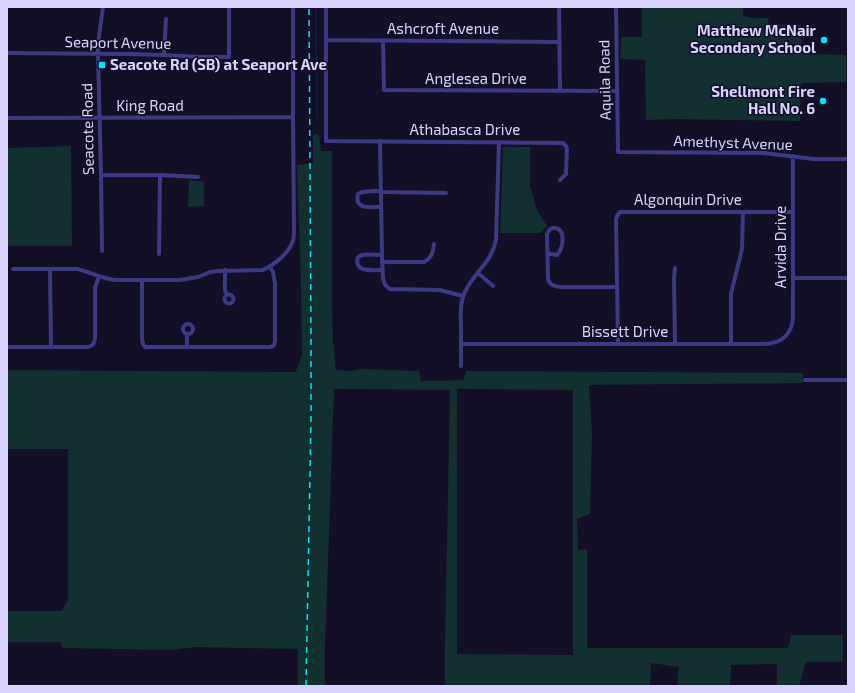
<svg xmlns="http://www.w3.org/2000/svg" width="855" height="693" font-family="'Exo 2',sans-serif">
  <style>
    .green { fill: #12302f; fill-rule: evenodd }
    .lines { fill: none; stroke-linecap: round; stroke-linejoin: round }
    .stream { stroke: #0c2248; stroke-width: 1.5 }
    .street { stroke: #3d3a85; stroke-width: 4 }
    .rail { stroke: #00e5ff; stroke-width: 1.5; stroke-dasharray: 6 5; stroke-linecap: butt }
    .poi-dot { fill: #00e5ff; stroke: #130f26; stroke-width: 1.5 }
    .labels { text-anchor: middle; stroke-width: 3; stroke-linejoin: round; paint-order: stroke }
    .street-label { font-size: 15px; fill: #d9d4ff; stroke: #130f26 }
    .poi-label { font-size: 15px; font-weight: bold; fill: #d9d4ff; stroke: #130f26; text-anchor: end }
  </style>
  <rect width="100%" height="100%" fill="#130f26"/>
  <path class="green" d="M642,7H743V16L752,18H768L769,25H801L802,54L846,55V82L801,83L800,121L674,119L646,120L645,60L620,59L621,37H642Z
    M319,134L321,151H332V302L333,341L336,370L351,371L361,369L419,371L421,381L463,380L466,371L803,373V383L589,385L592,432L590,514L577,519L578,550L587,549V648H788L791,635H843V662H806L799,686H777V664L731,665L730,686H677L679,667L651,663L650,686H445V646L450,390L334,389L325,647V686H298V649L195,647L172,650L62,648L61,642H7V611H62L68,599V449H7V370L297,372L296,371L302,355L301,285L297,165L313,163V135ZM457,389L573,390V655L457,654Z
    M71,146L72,246H7V148Z
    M503,147H530V186L537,210L547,226L541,233H500Z
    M189,180L204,182V206L188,207Z"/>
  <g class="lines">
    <path class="stream" d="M316,7L317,121"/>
    <path class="street" d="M326,7V141L563,143L566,146L567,149L566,174L560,180
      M559,7L560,91
      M616,7L618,152L764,153L814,159H848
      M326,40L559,42
      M383,40L384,90L617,91
      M7,53L128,54L164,55L201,57H229V7
      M164,55L166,19
      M7,118L293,117
      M380,141L382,255L383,278L385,285L390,289L440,290L463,296
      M101,175H160L198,177
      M381,207C370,207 354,210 358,194L362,192L375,191L385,192L446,193
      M102,251L101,175L98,54V44L103,7
      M548,252L550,254L557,255C565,247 566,223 550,229L547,234L548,279C550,285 553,286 560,287H617
      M159,254L160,175
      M382,255C376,255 368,254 362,255C355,257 356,267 363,269C369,271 377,270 383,270
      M382,262H424C432,258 433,252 434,244
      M13,269H77C91,272 102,279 116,280H180L198,277L210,272L218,271L263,270C274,265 287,255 292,243C294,239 294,235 294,230L293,117V7
      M50,270L51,347
      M225,270V290L227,295
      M478,273L493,286
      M793,278H848
      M142,280V337C142,341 142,344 145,347H271L274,345L275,342V284L273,272L270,267
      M224.5 299a4.5 4.5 0 1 1 9 0a4.5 4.5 0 1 1-9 0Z
      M183 329a5 5 0 1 1 10 0a5 5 0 1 1-10 0Z
      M618,343L616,219L617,216L620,212H792
      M461,344H762C780,344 792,336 793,317V156
      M675,344L674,279L675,268
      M731,344V294L742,249L743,212
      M7,347H87C92,346 94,345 95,339V288L99,276
      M187,347V334
      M461,366C461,354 461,343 461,332C461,319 459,304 465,292C474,272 491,264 496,240L499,142
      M805,380H848"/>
    <path class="rail" d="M306,686L311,421V335L309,7"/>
  </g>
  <g class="poi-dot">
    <circle cx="824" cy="40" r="4"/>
    <rect x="98" y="61" width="8" height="8" rx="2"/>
    <circle cx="823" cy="101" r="4"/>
  </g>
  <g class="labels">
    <g class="street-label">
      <text x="443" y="34">Ashcroft Avenue</text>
      <text transform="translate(118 43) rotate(1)" y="5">Seaport Avenue</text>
      <text x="476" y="84">Anglesea Drive</text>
      <text transform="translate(605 80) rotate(-91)" y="5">Aquila Road</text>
      <text x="150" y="111">King Road</text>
      <text transform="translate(88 129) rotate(-91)" y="5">Seacote Road</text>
      <text x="465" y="135">Athabasca Drive</text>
      <text transform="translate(733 143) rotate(2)" y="5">Amethyst Avenue</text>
      <text x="688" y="205">Algonquin Drive</text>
      <text transform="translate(781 247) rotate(-90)" y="5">Arvida Drive</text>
      <text x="625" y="337">Bissett Drive</text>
    </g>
    <g class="poi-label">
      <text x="816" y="36">Matthew McNair<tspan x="816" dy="17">Secondary School</tspan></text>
      <text x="110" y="70" text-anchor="start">Seacote Rd (SB) at Seaport Ave</text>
      <text x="815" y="97">Shellmont Fire<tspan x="815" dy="17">Hall No. 6</tspan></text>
    </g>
  </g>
  <rect width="855" height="693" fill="none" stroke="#d9d4ff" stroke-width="16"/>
</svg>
